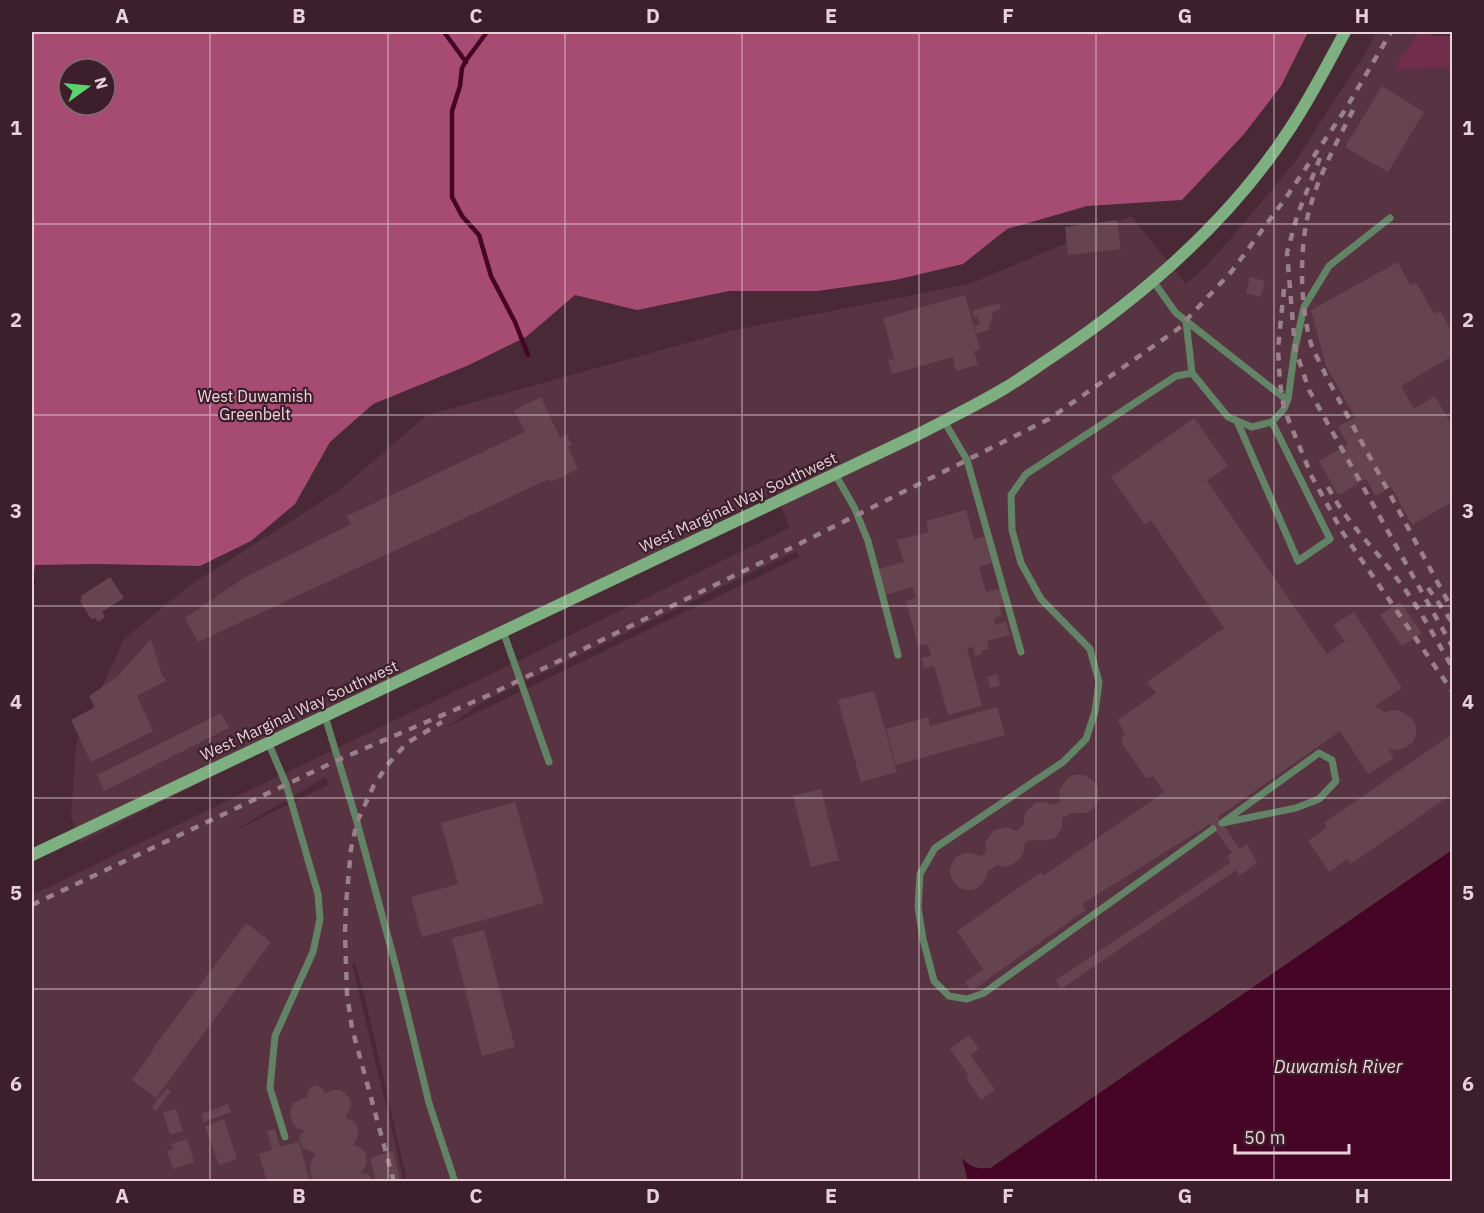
<svg xmlns="http://www.w3.org/2000/svg" width="1484" height="1213" font-family="'IBM Plex Sans',sans-serif">
  <style>
    .built { fill: #583341; fill-rule: evenodd }
    .green { fill: #702e4a }
    .forest { fill: #a64c72; fill-rule: evenodd }
    .water { fill: #460426 }
    .lines { fill: none; stroke-linecap: round; stroke-linejoin: round }
    .stream { stroke: #460426; stroke-width: 4.5 }
    .building { fill: #654450 }
    .service { stroke: #638366; stroke-width: 7 }
    .secondary { stroke: #7daf81; stroke-width: 12 }
    .rail { stroke: #998089; stroke-width: 4.5; stroke-dasharray: 8 8; stroke-linecap: butt }
    .grid { fill: none; stroke: #e6d2d8; stroke-width: 1.5; stroke-opacity: 0.55 }
    .labels { text-anchor: middle; stroke-width: 4.5; stroke-linejoin: round; paint-order: stroke }
    .park-label { font-size: 16px; fill: #efd5dd; stroke: #3d1f2b }
    .street-label { font-size: 16px; fill: #e6d2d8; stroke: #3d1f2b }
    .water-label { font-size: 18px; font-style: italic; fill: #f3d9e2; stroke: #3d1f2b }
    .neatline { fill: none; stroke: #e6d2d8; stroke-width: 2 }
    .grid-label { font-size: 20px; text-anchor: middle; font-weight: bold; fill: #e6d2d8 }
  </style>
  <rect width="100%" height="100%" fill="#482935"/>
  <path class="built" d="M1377,32H1419L1395,69L1452,68V850L990,1168L978,1169L968,1165L963,1159L968,1181H407L366,1002L355,963L352,964L404,1181L32,1182V895L495,672L789,528L776,492L80,843L71,816L76,744L124,639L190,585L337,492L427,415L734,330L969,284L1131,216L1186,284L1204,268L1227,243L1295,162L1365,53ZM797,551L799,557L447,727L481,703ZM326,777L328,785L236,830L237,829Z"/>
  <path class="green" d="M1419,32H1424L1435,36H1452V68L1394,69Z"/>
  <path class="forest" d="M32,32H1308L1281,86L1244,134L1182,200L1087,206L1007,229L963,264L895,280L817,291H729L637,310L575,295L526,337L469,365L373,404L330,442L295,504L251,541L200,566L96,564L35,565L32,590ZM69,69H105V105H69Z"/>
  <path class="water" d="M1452,850V1181H968L962,1158C971,1168 978,1169 991,1168Z"/>
  <g class="lines">
    <path class="stream" d="M444,32L466,62
      M487,32L467,59L462,68L460,86L452,111V197L462,216L479,235L491,276L515,322L528,355
      M32,582H33"/>
  </g>
  <path class="building" d="M1382,86L1424,112L1388,172L1345,147Z
    M1117,220L1121,249L1068,255L1065,227Z
    M1398,262L1410,285L1416,282L1434,314L1440,311L1452,332V356L1401,386L1414,409L1435,396L1452,426V502L1412,525L1391,487L1376,496L1366,479L1338,495L1319,461L1348,444L1338,427L1355,417L1326,366L1311,310Z
    M1250,277L1265,281L1260,297L1246,293Z
    M965,295L980,349L974,351L978,365L956,371L953,357L892,374L888,360L894,359L883,318Z
    M999,303L1001,309L993,312L991,323H989L990,329L977,334L974,326L980,324L977,317H974L972,311Z
    M541,397L560,438L566,434L572,445L568,447L578,469L551,482L549,479L198,642L185,618L244,578L351,524L347,516L525,432L514,410Z
    M1194,418L1228,466L1207,481L1327,654L1345,641L1333,625L1354,612L1402,688L1375,706L1386,713L1388,711L1394,710L1403,712L1412,719L1416,726V735L1413,742L1405,748L1395,750L1388,749L1394,758L1368,774L1340,731L1218,817L1240,849L1247,844L1257,863L1239,876L1236,870L1061,989L1056,980L1231,862L1227,856L1232,853L1210,824L1082,904L1086,910L971,991L965,982L983,969L957,931L1041,872L1043,876L1164,792L1154,777L1146,778L1121,742L1123,736L1125,735L1118,720L1156,693L1147,682L1224,628L1151,520L1145,525L1111,477Z
    M966,510L974,539L985,536L992,563L979,567L986,592L1000,589L1004,603L999,605L1002,615L994,618L995,625L1006,622L1010,635L987,641L989,649L981,651L982,654L975,656L973,647L967,648L982,706L948,715L934,666L924,669L921,658L931,656L928,644L918,646L906,601L916,598L913,587L885,595L878,569L904,562L897,540L929,532L926,521Z
    M110,577L124,598L102,612L105,617L98,622L95,618L91,619L80,601L82,599L81,596Z
    M1400,602L1422,633L1402,646L1380,615Z
    M151,639L162,676L167,680L137,696L153,731L91,762L71,720L95,707L89,696L117,677Z
    M997,674L1000,686L990,688L987,677Z
    M874,691L897,772L861,782L838,700Z
    M997,707L1005,735L896,765L886,729L928,717L930,726Z
    M221,713L229,728L104,791L97,775Z
    M1452,734V794L1351,864L1347,859L1329,872L1308,841L1327,827L1324,823Z
    M1074,775H1085L1094,781L1098,787L1099,799L1094,808L1086,813H1072L1062,818V827L1059,833L1054,839L1039,841L1034,839L1025,843L1024,851L1021,858L1011,865L1004,867L997,865L987,872V875L982,884L976,889L967,890L960,888L954,883L950,875V868L956,857L965,853H972L979,856L986,853L985,843L994,830L1007,827L1016,831L1023,825L1025,813L1035,803L1044,802L1054,805L1061,801L1059,797L1060,789L1067,779Z
    M821,789L839,860L811,867L793,796Z
    M515,802L544,903L422,937L411,897L458,884L441,823Z
    M246,923L271,942L156,1098L132,1080L153,1051L152,1050Z
    M484,930L515,1047L482,1056L452,938Z
    M969,1035L979,1049L970,1055L995,1090L981,1100L966,1078L969,1076L950,1049Z
    M317,1085L324,1090V1094L334,1090H339L345,1093L349,1098L351,1101L350,1108L345,1118L354,1121L358,1129L357,1139L353,1145L358,1146L365,1152L366,1158L367,1163L364,1169L360,1173L368,1174L374,1182H315L311,1175L310,1166L312,1159L316,1154L303,1148L299,1140L300,1135L305,1130L297,1128L293,1124L290,1113L293,1103L303,1098H307L308,1091L311,1087Z
    M167,1088L171,1091L156,1111L152,1107Z
    M228,1104L231,1112L204,1122L201,1114Z
    M176,1109L183,1131L170,1135L163,1112Z
    M224,1119L237,1159L219,1165L205,1126Z
    M275,1129L280,1147L299,1142L310,1182H267L259,1154L272,1150L267,1131Z
    M187,1139L194,1162L173,1169L167,1151L173,1149L171,1144Z
    M393,1151L401,1182H376L370,1158Z"/>
  <g class="lines">
    <path class="service" d="M1153,281L1176,313L1283,397L1288,399
      M1186,321L1192,373
      M944,421L967,460L1021,652
      M1237,421L1298,561L1330,539L1272,422
      M835,474L854,507L868,541L898,655
      M503,631L549,762
      M325,716L357,822L396,967L429,1103L455,1182
      M268,742L286,784L318,894L320,919L313,952L275,1036L270,1088L285,1137
      M1319,753L1332,760L1336,781L1319,799L1296,808L1222,823Z
      M1213,829L984,993L967,999L949,996L934,981L923,939L918,907L920,874L935,848L1063,762L1086,739L1095,712L1099,682L1090,649L1041,599L1021,563L1012,530L1011,495L1026,474L1176,376L1192,373L1228,417L1252,427L1272,422L1284,409L1288,399L1295,348L1304,307L1329,266L1390,218"/>
    <path class="secondary" d="M32,855L917,435C947,419 977,405 1005,388C1022,378 1038,366 1055,355C1144,295 1229,222 1289,130C1310,99 1327,65 1345,32"/>
    <path class="rail" d="M1353,110C1336,144 1317,178 1308,215C1299,253 1300,309 1312,347C1316,356 1322,366 1326,376L1452,609
      M1320,158L1297,216L1287,253L1295,348L1309,390L1452,646
      M1284,289L1278,349L1280,383L1284,409L1296,438L1312,477L1343,533L1452,691
      M1328,487C1347,524 1375,548 1398,580C1419,607 1435,638 1452,667
      M1428,588L1452,622
      M32,905L338,760L487,696L783,552L1049,419L1178,329L1232,271L1285,199L1345,110L1391,32
      M394,1182L352,1028L347,994L345,934L346,904L351,849L357,822L374,785L389,763L407,743L442,722"/>
  </g>
  <path class="grid" d="M210,32V1182M388,32V1182M565,32V1182M742,32V1182M919,32V1182M1096,32V1182M1274,32V1182M32,224H1452M32,415H1452M32,606H1452M32,798H1452M32,989H1452"/>
  <g class="labels">
    <g class="park-label">
      <text x="255" y="402">West Duwamish<tspan x="255" dy="18">Greenbelt</tspan></text>
    </g>
    <g class="street-label">
      <text transform="translate(738 502) rotate(-25)" y="6">West Marginal Way Southwest</text>
      <text transform="translate(299 710) rotate(-25)" y="6">West Marginal Way Southwest</text>
    </g>
    <g class="water-label">
      <text x="1338" y="1073">Duwamish River</text>
    </g>
  </g>
  <rect width="1484" height="1213" fill="none" stroke="#3d1f2b" stroke-width="66"/>
  <g transform="translate(87 87) rotate(75)"><circle r="28" fill="#3d1f2b" stroke="#816770" stroke-width="1.5"/>
  <path d="M0-4.5L10 22L0 15L-10 22Z" fill="#5ad56e"/>
  <text y="-9" font-size="16" font-weight="bold" text-anchor="middle" fill="#e6d2d8">N</text>
  </g>
  <path d="M1235 1144v9h114v-9" fill="none" stroke="#e6d2d8" stroke-width="3"/>
  <text x="1244" y="1144" font-size="18" fill="#e6d2d8" stroke="#3d1f2b" stroke-width="4.5" paint-order="stroke">50 m</text>
  <rect x="33" y="33" width="1418" height="1147" class="neatline"/>
  <g class="grid-label">
    <text x="122" y="23">A</text>
    <text x="299" y="23">B</text>
    <text x="476" y="23">C</text>
    <text x="653" y="23">D</text>
    <text x="831" y="23">E</text>
    <text x="1008" y="23">F</text>
    <text x="1185" y="23">G</text>
    <text x="1362" y="23">H</text>
    <text x="16" y="135">1</text>
    <text x="1468" y="135">1</text>
    <text x="16" y="327">2</text>
    <text x="1468" y="327">2</text>
    <text x="16" y="518">3</text>
    <text x="1468" y="518">3</text>
    <text x="16" y="709">4</text>
    <text x="1468" y="709">4</text>
    <text x="16" y="900">5</text>
    <text x="1468" y="900">5</text>
    <text x="16" y="1091">6</text>
    <text x="1468" y="1091">6</text>
    <text x="122" y="1203">A</text>
    <text x="299" y="1203">B</text>
    <text x="476" y="1203">C</text>
    <text x="653" y="1203">D</text>
    <text x="831" y="1203">E</text>
    <text x="1008" y="1203">F</text>
    <text x="1185" y="1203">G</text>
    <text x="1362" y="1203">H</text>
  </g>
</svg>
